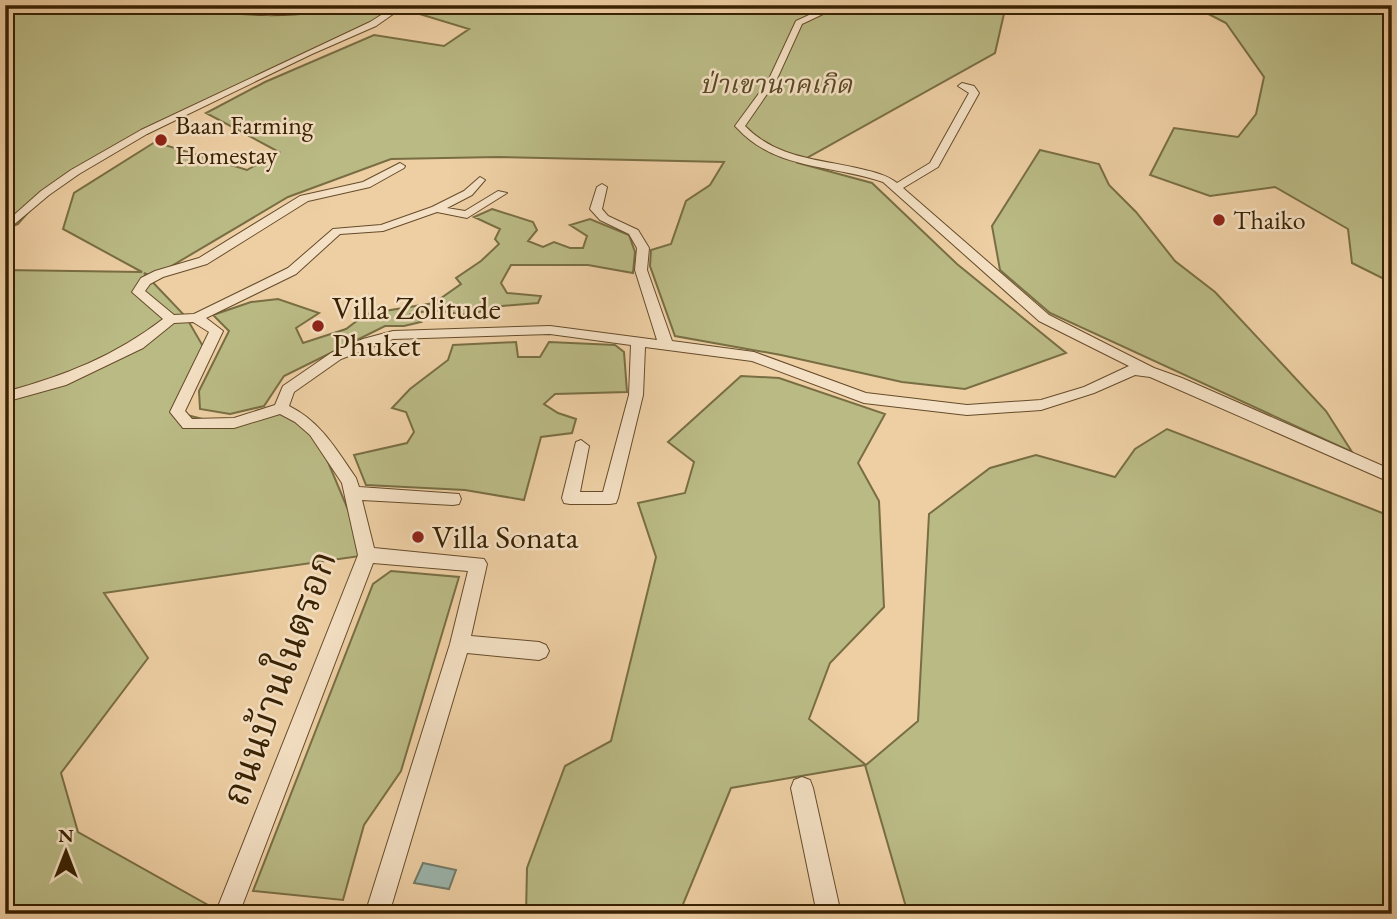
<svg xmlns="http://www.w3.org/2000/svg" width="1397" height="919" font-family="'EB Garamond','Noto Serif Thai',serif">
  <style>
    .green { fill: #baba85; stroke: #796e43; stroke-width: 2 }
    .water { fill: #9bb5ad; stroke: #737a68; stroke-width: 2 }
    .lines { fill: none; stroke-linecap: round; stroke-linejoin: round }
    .minor-casing { stroke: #664c2a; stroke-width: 2 }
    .minor { fill: #f4e0c4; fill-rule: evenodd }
    .poi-dot { fill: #8f2418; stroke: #f4e0c4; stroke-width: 2.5 }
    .labels { text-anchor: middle; stroke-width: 5; stroke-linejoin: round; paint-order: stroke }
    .far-park-label { font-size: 26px; font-style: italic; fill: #584722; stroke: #f4e0c4 }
    .far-poi-label { font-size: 26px; fill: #382101; stroke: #f4e0c4; text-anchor: start }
    .poi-label { font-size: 32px; fill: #382101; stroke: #f4e0c4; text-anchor: start }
    .near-street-label { font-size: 38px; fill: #382101; stroke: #f4e0c4 }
  </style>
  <rect width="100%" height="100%" fill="#eecfa4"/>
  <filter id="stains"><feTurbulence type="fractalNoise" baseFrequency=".00286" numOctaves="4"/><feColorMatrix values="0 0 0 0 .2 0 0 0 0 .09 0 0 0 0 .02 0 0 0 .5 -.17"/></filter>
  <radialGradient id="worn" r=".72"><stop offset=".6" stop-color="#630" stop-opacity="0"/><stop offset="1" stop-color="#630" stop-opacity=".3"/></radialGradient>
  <path class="green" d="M5,5L206,6L292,14L335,5H402L373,24L144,132L45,193L18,224L5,230Z
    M420,5H1006L995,53L798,163L872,183L957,264L1066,353L965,389L902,382L781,355L675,336L650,266L651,250L671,244L686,201L710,185L724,162L498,157L391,159L288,197L153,277L144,273L186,317L204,348L183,414L222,424L285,411L315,431L367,555L104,593L148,658L61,773L78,832L224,914H5V270L142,272L63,229L74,193L155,142L247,170L279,152L206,113L265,82L374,35L444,46L469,29L413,12Z
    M1191,5H1392V283L1352,263L1348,229L1275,187L1210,196L1150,175L1174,128L1238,137L1256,114L1264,77L1226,23Z
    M1040,150L1099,164L1109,185L1136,212L1175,261L1215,292L1326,411L1352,452L1050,313L1000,270L992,226Z
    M492,209L533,222L537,230L528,241L543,247L554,242L570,248H583L587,236L570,225L590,219L629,235L635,252L633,273L588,265H511L501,283L507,293L541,296L538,303L502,306L467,315L432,310L411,314L421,322L404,326H385L284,376L264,406L230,414L200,409L199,391L229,331L213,315L251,302L278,299L319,313L296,328L303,343L346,329L366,314L434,303L461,284L456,278L481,261L499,244L495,239L500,229L474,217Z
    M516,342L518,357H540L549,342L615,345L624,352L627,392L555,394L544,404L558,413L576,419L572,433L541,437L524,500L465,490L366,485L354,455L407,443L414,432L406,412L392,408L410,389L448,360L453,345Z
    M741,376L779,378L885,414L858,463L879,501L884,607L830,663L809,719L866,765L918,721L929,514L990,468L1036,455L1115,477L1135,449L1167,429L1385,514L1392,521V914H908L865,765L731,788L679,914H526L527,868L565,766L611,741L656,557L638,503L685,493L694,462L668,442Z
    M391,571L459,577L401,771L364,825L343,900L253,891L373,584Z"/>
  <path class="water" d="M423,863L456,870L449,889L414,883Z"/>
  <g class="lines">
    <g class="minor-casing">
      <path id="minor" d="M196,5L286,10L341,5C312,19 225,18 196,5Z
        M397,5H406L376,26L312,54L147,134L79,174L49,195L5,232V223L41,191L71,170L141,130L370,22Z
        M831,5H842L802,24L776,81L745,126C777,159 819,159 861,169C874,172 887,175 897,183L930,163L969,93L958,86L962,83L974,86L979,93L938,167L903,188L1049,315L1154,368L1182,378L1392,470V483L1150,377L1135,375L1094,393L1041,410L967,415L864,403L752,361L645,347L643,395L618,498L616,503L610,504H570L564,503L562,498L576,442L581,440L589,446L580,492H603L629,395L631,345L550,334L393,339L341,359L294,392L289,406C321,422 336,449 356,478L359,487L459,494L461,499L459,504L453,505L362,500L374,548L484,559L487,564L471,636L539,642L546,645L549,651L546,657L539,660L467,653L389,914H365L450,644L468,571L373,563L239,914H215L358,555L342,483L310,435L295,422L280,414L234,428H183L170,412L209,332L193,322L174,323L143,348L66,385L5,402V392C64,376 115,356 163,319L132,292L141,278L155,271L199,258L300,196L363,182L400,163L405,166L404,168L370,187L308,201L207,264L163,277L150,284L145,291L174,315L194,314L288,268L333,229L381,225L432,207L464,191L480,177L485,180L472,195L447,208L465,211L498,191L507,193L467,218L437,212L383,231L340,234L296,274L206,318L223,331L185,411L192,419L234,418L275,405L283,386L331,353L363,339L393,331L550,326L657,340L635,270L637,248L629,234L600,220L590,209L597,187L602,184L607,187L602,209L608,216L638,230L649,248L647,270L672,341L754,352L866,393L967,405L1041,400L1084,387L1129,366L1039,321L883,182C831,164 777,171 737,128L735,126L768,81L796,21Z
        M802,777L810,780L813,788L841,914H817L791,788L794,780Z"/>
    </g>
    <use href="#minor" class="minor"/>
  </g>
  <g class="poi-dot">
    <circle cx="161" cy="140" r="7"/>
    <circle cx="1219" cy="220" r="7"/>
    <circle cx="318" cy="326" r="7"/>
    <circle cx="418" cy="537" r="7"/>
  </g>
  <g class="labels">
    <g class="far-park-label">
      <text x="776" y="93">ป่าเขานาคเกิด</text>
    </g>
    <g class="far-poi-label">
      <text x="175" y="134">Baan Farming<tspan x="175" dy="30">Homestay</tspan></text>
      <text x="1233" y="229">Thaiko</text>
    </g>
    <g class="poi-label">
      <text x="332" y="319">Villa Zolitude<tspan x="332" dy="37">Phuket</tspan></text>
      <text x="432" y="548">Villa Sonata</text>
    </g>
    <g class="near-street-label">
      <text transform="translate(279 678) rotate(-70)" y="13">ถนนบ้านในตรอก</text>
    </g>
  </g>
  <rect width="1397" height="919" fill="none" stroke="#eecfa4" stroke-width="28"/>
  <rect x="7" y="7" width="1383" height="905" fill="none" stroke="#382101" stroke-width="3.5"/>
  <rect x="14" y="14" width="1369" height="891" fill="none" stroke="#382101" stroke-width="2"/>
  <g transform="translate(66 852)" stroke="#f4e0c4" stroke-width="5" paint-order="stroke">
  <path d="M0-5L12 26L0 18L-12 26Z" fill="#382101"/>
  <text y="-10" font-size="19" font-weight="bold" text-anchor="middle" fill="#382101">N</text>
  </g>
  <rect width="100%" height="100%" filter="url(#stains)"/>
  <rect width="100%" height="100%" fill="url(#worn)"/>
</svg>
